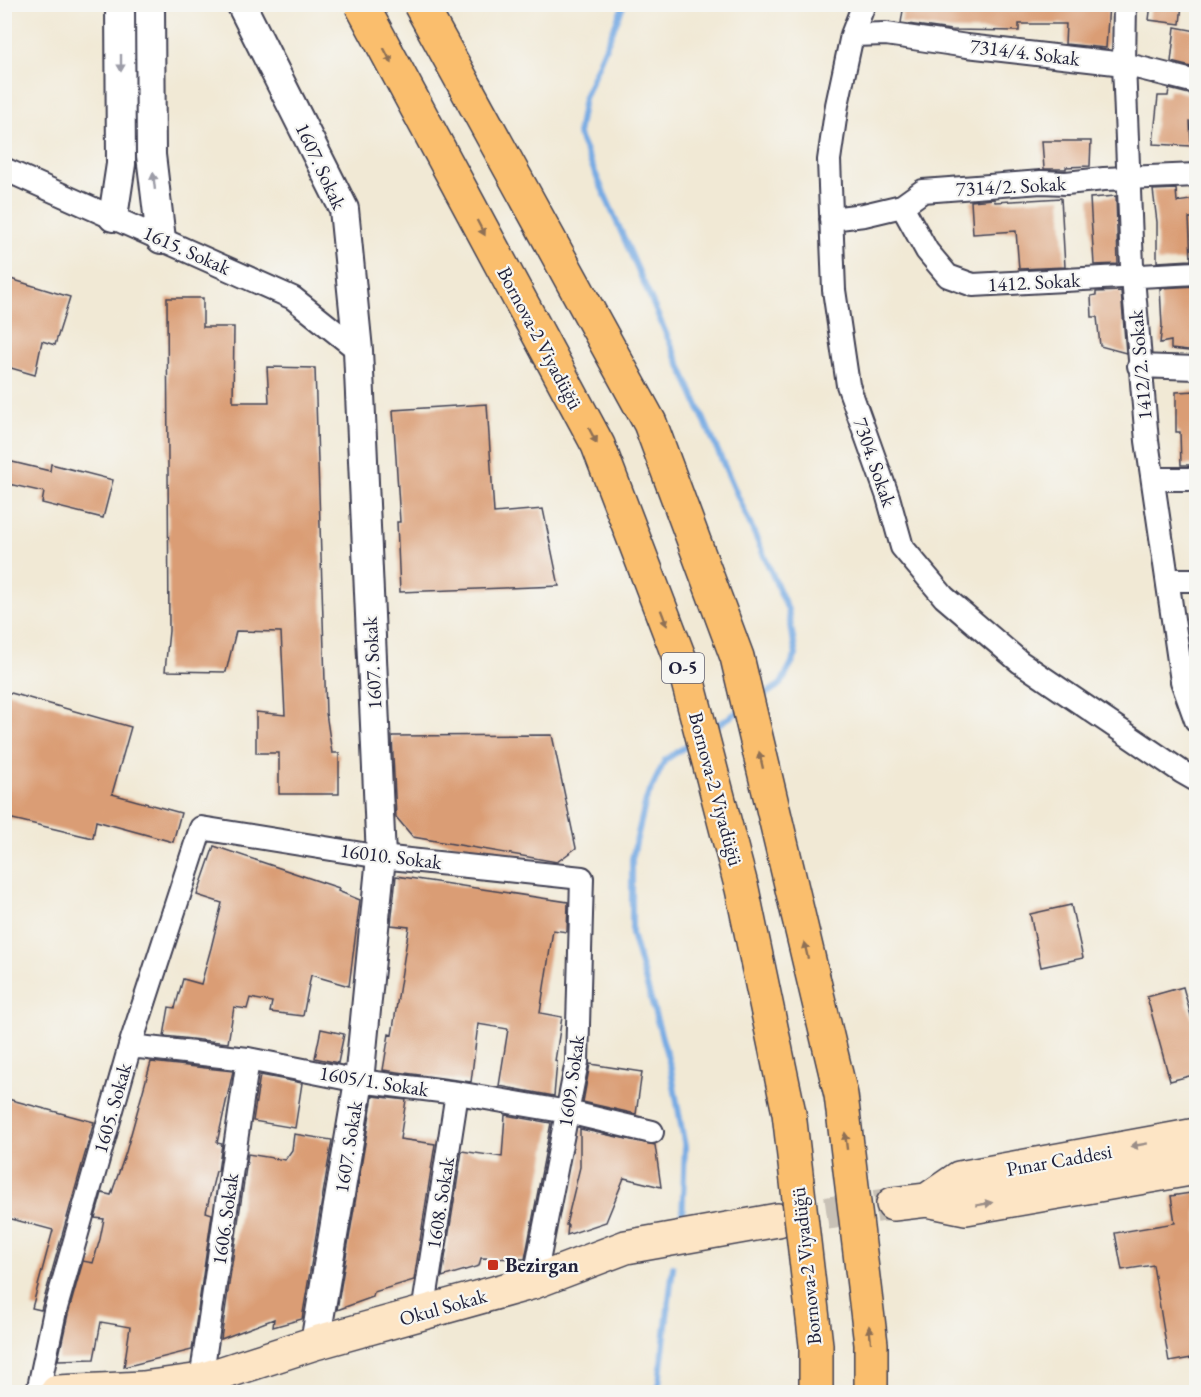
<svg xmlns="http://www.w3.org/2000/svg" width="1201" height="1397" font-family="'EB Garamond',serif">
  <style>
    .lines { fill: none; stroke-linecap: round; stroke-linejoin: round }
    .stream { stroke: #76aae3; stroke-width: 6 }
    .building { fill: #da9d75 }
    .secondary-tunnel { stroke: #c8c1b6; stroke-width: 33; stroke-dasharray: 33 16; stroke-linecap: butt }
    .minor-casing { stroke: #414052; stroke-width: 26 }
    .tertiary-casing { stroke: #414052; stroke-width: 32 }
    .secondary-casing { stroke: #414052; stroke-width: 36 }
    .minor { stroke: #fff; stroke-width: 22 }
    .tertiary { stroke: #fff; stroke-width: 28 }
    .secondary { stroke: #fde5c5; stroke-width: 33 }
    .motorway-bridge-casing { stroke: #414052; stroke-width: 36; stroke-linecap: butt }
    .motorway-bridge { stroke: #fabe6d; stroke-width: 33 }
    .oneway { fill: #8e7054 }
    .oneway2 { fill: #9c9ca7 }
    .oneway3 { fill: #9a8d87 }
    .poi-dot { fill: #c8321e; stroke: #f6f6f2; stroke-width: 2 }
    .labels { text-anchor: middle; stroke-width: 4.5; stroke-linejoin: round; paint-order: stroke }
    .shield { fill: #f6f6f2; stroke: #626272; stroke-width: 1.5 }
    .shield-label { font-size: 18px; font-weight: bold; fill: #22223b }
    .street-label { font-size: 20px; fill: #22223b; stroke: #f6f6f2 }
    .poi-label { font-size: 20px; font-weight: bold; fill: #22223b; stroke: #f6f6f2; text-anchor: start }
  </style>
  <rect width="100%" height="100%" fill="#f6f6f2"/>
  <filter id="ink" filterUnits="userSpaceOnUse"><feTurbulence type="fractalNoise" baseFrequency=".0167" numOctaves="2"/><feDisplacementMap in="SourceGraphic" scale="12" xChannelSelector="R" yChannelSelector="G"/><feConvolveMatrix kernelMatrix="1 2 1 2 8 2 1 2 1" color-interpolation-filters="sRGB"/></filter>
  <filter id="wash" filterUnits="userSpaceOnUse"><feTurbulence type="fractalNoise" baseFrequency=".008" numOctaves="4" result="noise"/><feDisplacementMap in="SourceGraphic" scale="24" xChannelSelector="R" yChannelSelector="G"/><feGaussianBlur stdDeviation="1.35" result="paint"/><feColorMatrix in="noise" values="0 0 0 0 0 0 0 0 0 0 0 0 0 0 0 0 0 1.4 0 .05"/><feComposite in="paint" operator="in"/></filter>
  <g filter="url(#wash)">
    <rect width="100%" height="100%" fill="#f1e9d5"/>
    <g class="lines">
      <path class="stream" d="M624,4L584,98L578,134L788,610L796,655L781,684L758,699
        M710,730L739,711
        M682,1221L685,1147L671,1069L632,934V859L646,800L665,760L694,741
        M658,1392L673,1267"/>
    </g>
    <g id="blocks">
      <path class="building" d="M904,4H1109L1106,48L1065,44L1066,24H1019V31L951,30L901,23Z
        M1151,4H1182L1180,24L1149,20Z
        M1175,27L1197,31L1195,68L1171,62Z
        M1169,89L1197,96V122L1190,121L1191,146L1153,144L1158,96H1168Z
        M1042,141H1091L1090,166L1066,167V169H1044Z
        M1176,189L1177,202L1197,199V218H1189L1191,260L1157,262V222L1153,190Z
        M1116,196L1118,264L1094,265L1090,198Z
        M1061,198L1065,267L1019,269L1016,231L973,234L971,201L994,199L995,202Z
        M4,277L70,297L55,345L42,341L35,375L4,366Z
        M1197,286V352L1171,349V341L1160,343L1162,326L1160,288Z
        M1121,291L1126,353L1100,346L1097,317H1092L1091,296L1096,295V292Z
        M167,298H203V327H234L233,402H269L267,367L315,368L326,713L332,753H339V794H279V753H256V712L285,715L281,632L236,631L226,672L165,671L169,631Z
        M1197,391V465H1181L1180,432H1176V392Z
        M487,404L494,513L543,509L559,586L400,592L397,522H400L393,410Z
        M4,460L50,471L51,464L113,480L103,518L42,503L44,492L4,483Z
        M4,691L131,727L112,794L181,813L173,842L96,821L93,838L4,817Z
        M552,735L576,848L557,862L413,837L396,817L392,736Z
        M214,846L339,888L338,891L360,900L349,986L311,975L303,1016L270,1012L272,1002L250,998L247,1009L234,1007L228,1043L164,1036L169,1007L175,1008L183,979L201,984L211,948L222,903L197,895Z
        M396,876L568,902L567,932L553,930L540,1013L562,1017L555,1061L557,1062L554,1096L499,1086L508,1029L478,1024L471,1082L383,1070L389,1034L392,1035L409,927L391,925Z
        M1071,905L1083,958L1041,967L1030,914Z
        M1183,987L1197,1037V1074L1170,1081L1147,997Z
        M321,1029L344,1034L338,1063L315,1058Z
        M151,1062L233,1071L217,1143L222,1144L218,1171H216L206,1212L212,1214L192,1350L124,1367L130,1327L101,1322L94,1359L58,1360L68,1314L83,1261L93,1263L100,1239L104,1219L95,1218L102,1193L111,1195L126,1152Z
        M590,1064L642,1072L636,1114L583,1102Z
        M260,1075L302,1083L295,1128L253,1121Z
        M373,1096L406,1100L400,1139L435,1144L414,1280L374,1292L373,1297L337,1310Z
        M4,1098L94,1122L41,1310L32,1308L53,1230L4,1217Z
        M505,1115L551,1123L525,1259L481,1258L479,1266L442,1277L462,1151L502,1157Z
        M580,1129L655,1145L661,1187L624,1178L606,1222L567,1235L568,1225H566L580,1167Z
        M294,1134L332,1140L302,1319L273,1327L274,1319L221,1339L248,1154L285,1160L292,1150Z
        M1197,1192V1357L1169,1362L1153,1265L1122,1270L1115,1233L1175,1223L1171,1196Z"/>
    </g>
  </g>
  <g filter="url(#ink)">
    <use href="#blocks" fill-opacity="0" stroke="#414052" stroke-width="1.5"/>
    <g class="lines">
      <path class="secondary-tunnel" d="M778,1220L893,1204"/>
      <g class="minor-casing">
        <path id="minor" d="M864,4L852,35L837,105L829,160L834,290L848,385L888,497L902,547L944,597L1020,662L1182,772L1196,780
          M1125,4L1124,64L1132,266L1147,441L1182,681L1196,720
          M852,35L886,34L967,46L1124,64L1196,82
          M4,169L293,298L358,350
          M902,206L927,251L948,276L973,285L1196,273
          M831,219L864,215L902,206L923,191L1041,182L1066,183L1104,179L1196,175
          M1139,366L1196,368
          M1153,479H1196
          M1169,580H1196
          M130,1046L248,1059L359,1081L457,1093L568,1112L652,1132
          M423,1313L457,1093
          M201,1380L248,1059
          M38,1392L55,1311L130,1046L201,828L381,857L582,878L577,1062L534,1282"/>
      </g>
      <g class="tertiary-casing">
        <path id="tertiary" d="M150,4L151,155L161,239
          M241,4L344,209L358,350L381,857L359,1081L315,1343
          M113,217L121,164L120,4"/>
      </g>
      <g class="secondary-casing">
        <path id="secondary" d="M927,1200L959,1178L1196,1135
          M893,1204L927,1200L966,1208L1196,1168
          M57,1392L143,1388L201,1380L315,1343L534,1282L626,1247L778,1220"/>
      </g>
      <use href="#minor" class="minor"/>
      <use href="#tertiary" class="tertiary"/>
      <use href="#secondary" class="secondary"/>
      <g class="motorway-bridge-casing">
        <path id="motorway-bridge" d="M361,4L598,445L687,678L742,889L789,1113L816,1345V1392
          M420,4L650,423L737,657L841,1095L871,1344V1392"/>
      </g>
      <use href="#motorway-bridge" class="motorway-bridge"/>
    </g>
    <defs><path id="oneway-solid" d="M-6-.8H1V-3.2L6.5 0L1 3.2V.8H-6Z" transform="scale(1.5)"/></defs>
    <g class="oneway">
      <use href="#oneway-solid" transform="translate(388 56) rotate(62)"/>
      <use href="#oneway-solid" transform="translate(481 228) rotate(62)"/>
      <use href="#oneway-solid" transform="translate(593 436) rotate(62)"/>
      <use href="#oneway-solid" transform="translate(664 618) rotate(69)"/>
      <use href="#oneway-solid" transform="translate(761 760) rotate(-103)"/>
      <use href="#oneway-solid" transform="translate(806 950) rotate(-103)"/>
      <use href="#oneway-solid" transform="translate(846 1141) rotate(-97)"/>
      <use href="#oneway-solid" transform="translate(870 1334) rotate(-97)"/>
    </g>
    <g class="oneway2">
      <use href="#oneway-solid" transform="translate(121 63) rotate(90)"/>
      <use href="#oneway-solid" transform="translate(154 181) rotate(-96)"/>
    </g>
    <g class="oneway3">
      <use href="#oneway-solid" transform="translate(1139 1145) rotate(170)"/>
      <use href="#oneway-solid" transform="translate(984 1204) rotate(-10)"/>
    </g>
  </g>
  <rect class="poi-dot" x="487" y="1259" width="12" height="12" rx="3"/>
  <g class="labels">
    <rect class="shield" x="662" y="653" width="42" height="30" rx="4.5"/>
    <g class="shield-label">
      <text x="683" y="674">O-5</text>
    </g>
    <g class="street-label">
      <text transform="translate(1025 52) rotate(7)" y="7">7314/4. Sokak</text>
      <text transform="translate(321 166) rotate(65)" y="7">1607. Sokak</text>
      <text transform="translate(1011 186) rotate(-3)" y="7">7314/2. Sokak</text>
      <text transform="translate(187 250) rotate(24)" y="7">1615. Sokak</text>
      <text transform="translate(1034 282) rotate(-3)" y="7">1412. Sokak</text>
      <text transform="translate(540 338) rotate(62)" y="7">Bornova-2 Viyadüğü</text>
      <text transform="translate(1140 365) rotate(-95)" y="7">1412/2. Sokak</text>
      <text transform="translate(875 462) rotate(71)" y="7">7304. Sokak</text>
      <text transform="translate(372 663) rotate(-93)" y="7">1607. Sokak</text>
      <text transform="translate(716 789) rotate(75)" y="7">Bornova-2 Viyadüğü</text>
      <text transform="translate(391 856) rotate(7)" y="7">16010. Sokak</text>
      <text transform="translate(374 1081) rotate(9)" y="7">1605/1. Sokak</text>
      <text transform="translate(571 1081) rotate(-82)" y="7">1609. Sokak</text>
      <text transform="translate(112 1108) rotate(-74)" y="7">1605. Sokak</text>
      <text transform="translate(348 1147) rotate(-81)" y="7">1607. Sokak</text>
      <text transform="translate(1059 1160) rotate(-10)" y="7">Pınar Caddesi</text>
      <text transform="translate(440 1203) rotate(-81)" y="7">1608. Sokak</text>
      <text transform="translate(225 1219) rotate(-82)" y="7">1606. Sokak</text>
      <text transform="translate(806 1266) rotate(-96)" y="7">Bornova-2 Viyadüğü</text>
      <text transform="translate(443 1307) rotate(-16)" y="7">Okul Sokak</text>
    </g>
    <g class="poi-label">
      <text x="505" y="1272">Bezirgan</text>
    </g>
  </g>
  <rect width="1201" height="1397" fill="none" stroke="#f6f6f2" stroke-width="24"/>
</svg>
